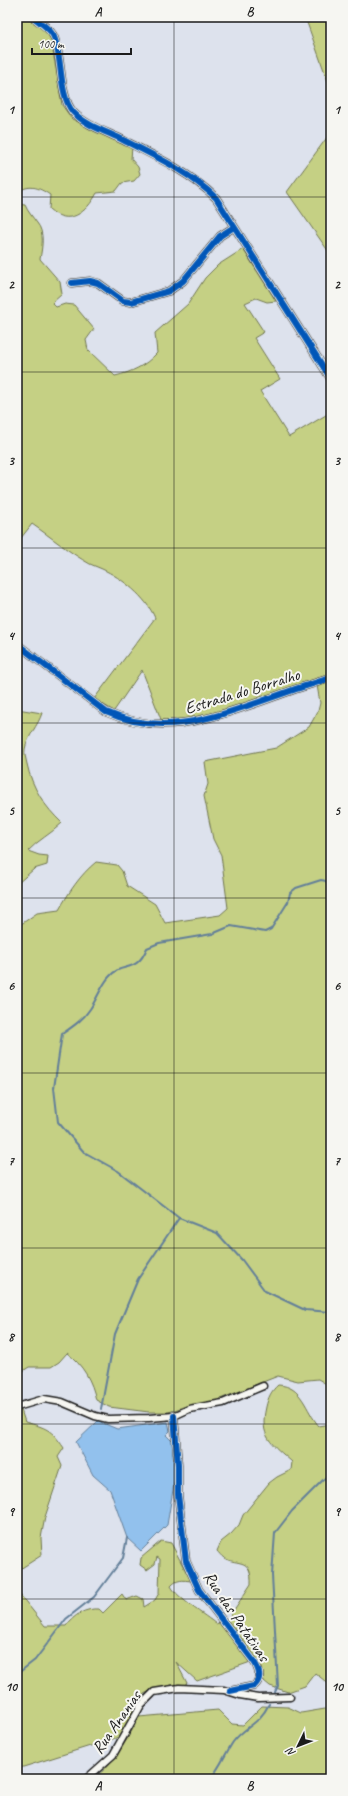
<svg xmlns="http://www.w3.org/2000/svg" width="348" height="1796" font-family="Caveat,sans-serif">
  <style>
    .green { fill: #c5d084; stroke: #707650 }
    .water { fill: #92c1ed; stroke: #637f99 }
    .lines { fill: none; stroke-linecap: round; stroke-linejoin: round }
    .stream { stroke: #637f99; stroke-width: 2 }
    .minor-casing { stroke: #1c1c1c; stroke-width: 9 }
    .minor { stroke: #f6f6f2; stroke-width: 6 }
    .cycleway-casing { stroke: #f6f6f2; stroke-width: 8 }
    .cycleway { stroke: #0057b8; stroke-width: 6 }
    .grid { fill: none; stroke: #1c1c1c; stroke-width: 1; stroke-opacity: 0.55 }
    .labels { text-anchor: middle; stroke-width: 4; stroke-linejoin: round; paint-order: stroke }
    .street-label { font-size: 17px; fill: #1c1c1c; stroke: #f6f6f2 }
    .neatline { fill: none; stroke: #1c1c1c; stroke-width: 1.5 }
    .grid-label { font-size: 13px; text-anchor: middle; font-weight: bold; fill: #1c1c1c }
  </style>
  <rect width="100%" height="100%" fill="#dde2ed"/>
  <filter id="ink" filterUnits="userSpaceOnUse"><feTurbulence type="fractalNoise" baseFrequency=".025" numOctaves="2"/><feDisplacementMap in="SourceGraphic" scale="8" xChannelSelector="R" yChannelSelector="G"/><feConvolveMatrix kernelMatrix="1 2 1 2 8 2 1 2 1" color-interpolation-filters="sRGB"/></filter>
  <g filter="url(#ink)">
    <path class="green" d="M17,17H29L46,32L51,39L62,105L72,119L132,147L131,159L138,167L140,174L134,181L122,183L116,191L97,193C86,213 69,227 49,209L50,195C38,187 30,184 17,192Z
      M305,17H331V90Z
      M331,132V255L287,192Z
      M17,204L25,205C28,212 32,216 37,223C45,232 42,248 40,259L60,282L62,294L52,303L56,307L65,304L74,305L94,329L86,340L88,350L115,376C132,372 145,366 157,353L155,333L188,304L205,278L218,265L243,249L276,301L267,302L256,298L245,303L264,332L254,338L280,379L260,391L289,437L331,412V436L327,439L331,444V674C278,692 217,719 162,722L142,670L114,711L94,699L155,618C146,597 122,578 102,569C98,567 94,566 90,564C70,553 51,537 32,524L17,543Z
      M331,681V1391L328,1385L318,1379L298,1381L278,1376L215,1401L186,1406L169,1412H149L109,1407L96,1400C92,1381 83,1365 67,1353L59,1362L51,1367H29L17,1375V927L37,913L59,910C69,892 80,875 96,862L117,865L122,871L127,886L155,904L165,923L220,915L228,908L221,855L213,839L204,796L208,784L205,762L276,748L309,727L318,711L320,703L317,685Z
      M17,709L42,713C38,726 28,735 25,749C24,753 26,759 27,764C32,788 45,807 62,823C51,834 38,840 28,851L39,855L48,856L47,865L34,869L17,884Z
      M278,1385C303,1386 305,1410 319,1426L331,1424V1696L330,1685L315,1673L305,1686L288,1692L270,1686L264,1681L259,1659L197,1681L176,1662L187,1683L184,1685H172L154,1689L144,1694L119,1737L17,1769V1591L45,1626H66C74,1615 85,1608 99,1609L103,1613L122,1594L126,1600L137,1596L143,1599L144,1607L155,1600L159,1593L160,1559L157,1557L155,1564L147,1570L140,1565L141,1558L161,1541L171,1543L191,1581C183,1580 177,1579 171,1586C177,1598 205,1615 216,1624L228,1619L251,1584C252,1557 238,1566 224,1558C221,1556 219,1553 217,1551L221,1542L231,1534L239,1525L243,1515L269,1483L277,1477L291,1470L292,1462C271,1443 259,1437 266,1407C268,1398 271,1391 278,1385Z
      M21,1410L25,1422C47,1428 51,1429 64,1448L58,1457L62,1466L45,1517L41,1538L42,1555L17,1571V1411Z
      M262,1706L288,1707L301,1713L331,1708V1779H94C115,1761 127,1741 139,1717L218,1710L232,1724L243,1725Z"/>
    <path class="water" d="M98,1421L117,1429L168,1422L170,1431L166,1435L173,1442L177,1466L167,1525L141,1551L127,1538L110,1490L93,1475L76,1442Z"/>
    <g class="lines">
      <path class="stream" d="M331,889L326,881L321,880L296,888L290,893L288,902L271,929L265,932L231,926L212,934L159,943L147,948C136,975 122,961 109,977C101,986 97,999 90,1009C83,1020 72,1027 62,1034L54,1088L58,1122L84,1152L118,1171L179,1218L217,1233L242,1260L265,1291L305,1310L331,1312
        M101,1409L115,1334L138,1279L179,1218
        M17,1674L35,1660L66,1619L94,1597L123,1558L127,1538
        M275,1692L278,1686L272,1575L275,1533L292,1511L331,1472
        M210,1779C220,1768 225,1754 233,1742C245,1726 259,1725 269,1704"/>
      <g class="minor-casing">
        <path id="minor" d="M33,17C39,22 49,28 53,35C63,54 58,95 73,112C85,125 107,132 123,140C155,156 191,173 216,198L331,379
          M72,283L90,281L98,283L123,301L131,302L169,291L183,281L220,236L234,227
          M17,644L106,712C159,736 207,720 259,702C283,693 307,685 331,678
          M17,1407L44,1399L62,1402L95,1416L108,1419L149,1418L174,1416L189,1409L223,1403L263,1386
          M174,1416L178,1465V1495L186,1561L199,1590L252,1659C259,1668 263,1678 254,1686L230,1691
          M86,1779L113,1755L141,1705L154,1692L179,1688L224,1690L240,1695L258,1698L290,1697"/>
      </g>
      <use href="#minor" class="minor"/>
      <g class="cycleway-casing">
        <path id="cycleway" d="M33,17C39,22 49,28 53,35C63,54 58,95 73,112C85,125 107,132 123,140C155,156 191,173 216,198L331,379
          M72,283L90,281L98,283L123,301L131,302L169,291L183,281L220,236L234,227
          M17,644L106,712C159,736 207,720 259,702C283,693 307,685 331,678
          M174,1416L178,1465V1495L186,1561L199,1590L252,1659C259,1668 263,1678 254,1686L230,1691"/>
      </g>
      <use href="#cycleway" class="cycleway"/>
    </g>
  </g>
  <path class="grid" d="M174,17V1779M17,197H331M17,372H331M17,548H331M17,723H331M17,898H331M17,1073H331M17,1248H331M17,1424H331M17,1599H331"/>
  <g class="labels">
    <g class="street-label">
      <text transform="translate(242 691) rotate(-17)" y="6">Estrada do Borralho</text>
      <text transform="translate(237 1616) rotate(56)" y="6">Rua das Patativas</text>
      <text transform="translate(116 1722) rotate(-55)" y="6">Rua Ananias</text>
    </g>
  </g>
  <rect width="348" height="1796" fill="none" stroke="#f6f6f2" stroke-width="44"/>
  <g transform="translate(298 1746) rotate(227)" stroke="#f6f6f2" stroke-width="3" paint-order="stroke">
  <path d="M0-3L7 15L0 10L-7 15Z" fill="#1c1c1c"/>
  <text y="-6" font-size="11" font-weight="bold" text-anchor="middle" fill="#1c1c1c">N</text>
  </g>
  <path d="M32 48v6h99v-6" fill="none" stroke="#1c1c1c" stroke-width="2"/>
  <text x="38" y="48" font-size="12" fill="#1c1c1c" stroke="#f6f6f2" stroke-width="3" paint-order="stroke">100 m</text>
  <rect x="22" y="22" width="304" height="1752" class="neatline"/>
  <g class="grid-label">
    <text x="98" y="16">A</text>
    <text x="250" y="16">B</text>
    <text x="11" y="114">1</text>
    <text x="337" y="114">1</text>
    <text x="11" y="289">2</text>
    <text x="337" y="289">2</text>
    <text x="11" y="465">3</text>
    <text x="337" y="465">3</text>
    <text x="11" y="640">4</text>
    <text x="337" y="640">4</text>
    <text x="11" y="815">5</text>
    <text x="337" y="815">5</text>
    <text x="11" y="990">6</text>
    <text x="337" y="990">6</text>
    <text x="11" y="1165">7</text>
    <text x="337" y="1165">7</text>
    <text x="11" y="1341">8</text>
    <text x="337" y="1341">8</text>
    <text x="11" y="1516">9</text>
    <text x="337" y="1516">9</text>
    <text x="11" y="1691">10</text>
    <text x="337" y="1691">10</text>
    <text x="98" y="1790">A</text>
    <text x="250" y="1790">B</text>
  </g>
</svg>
